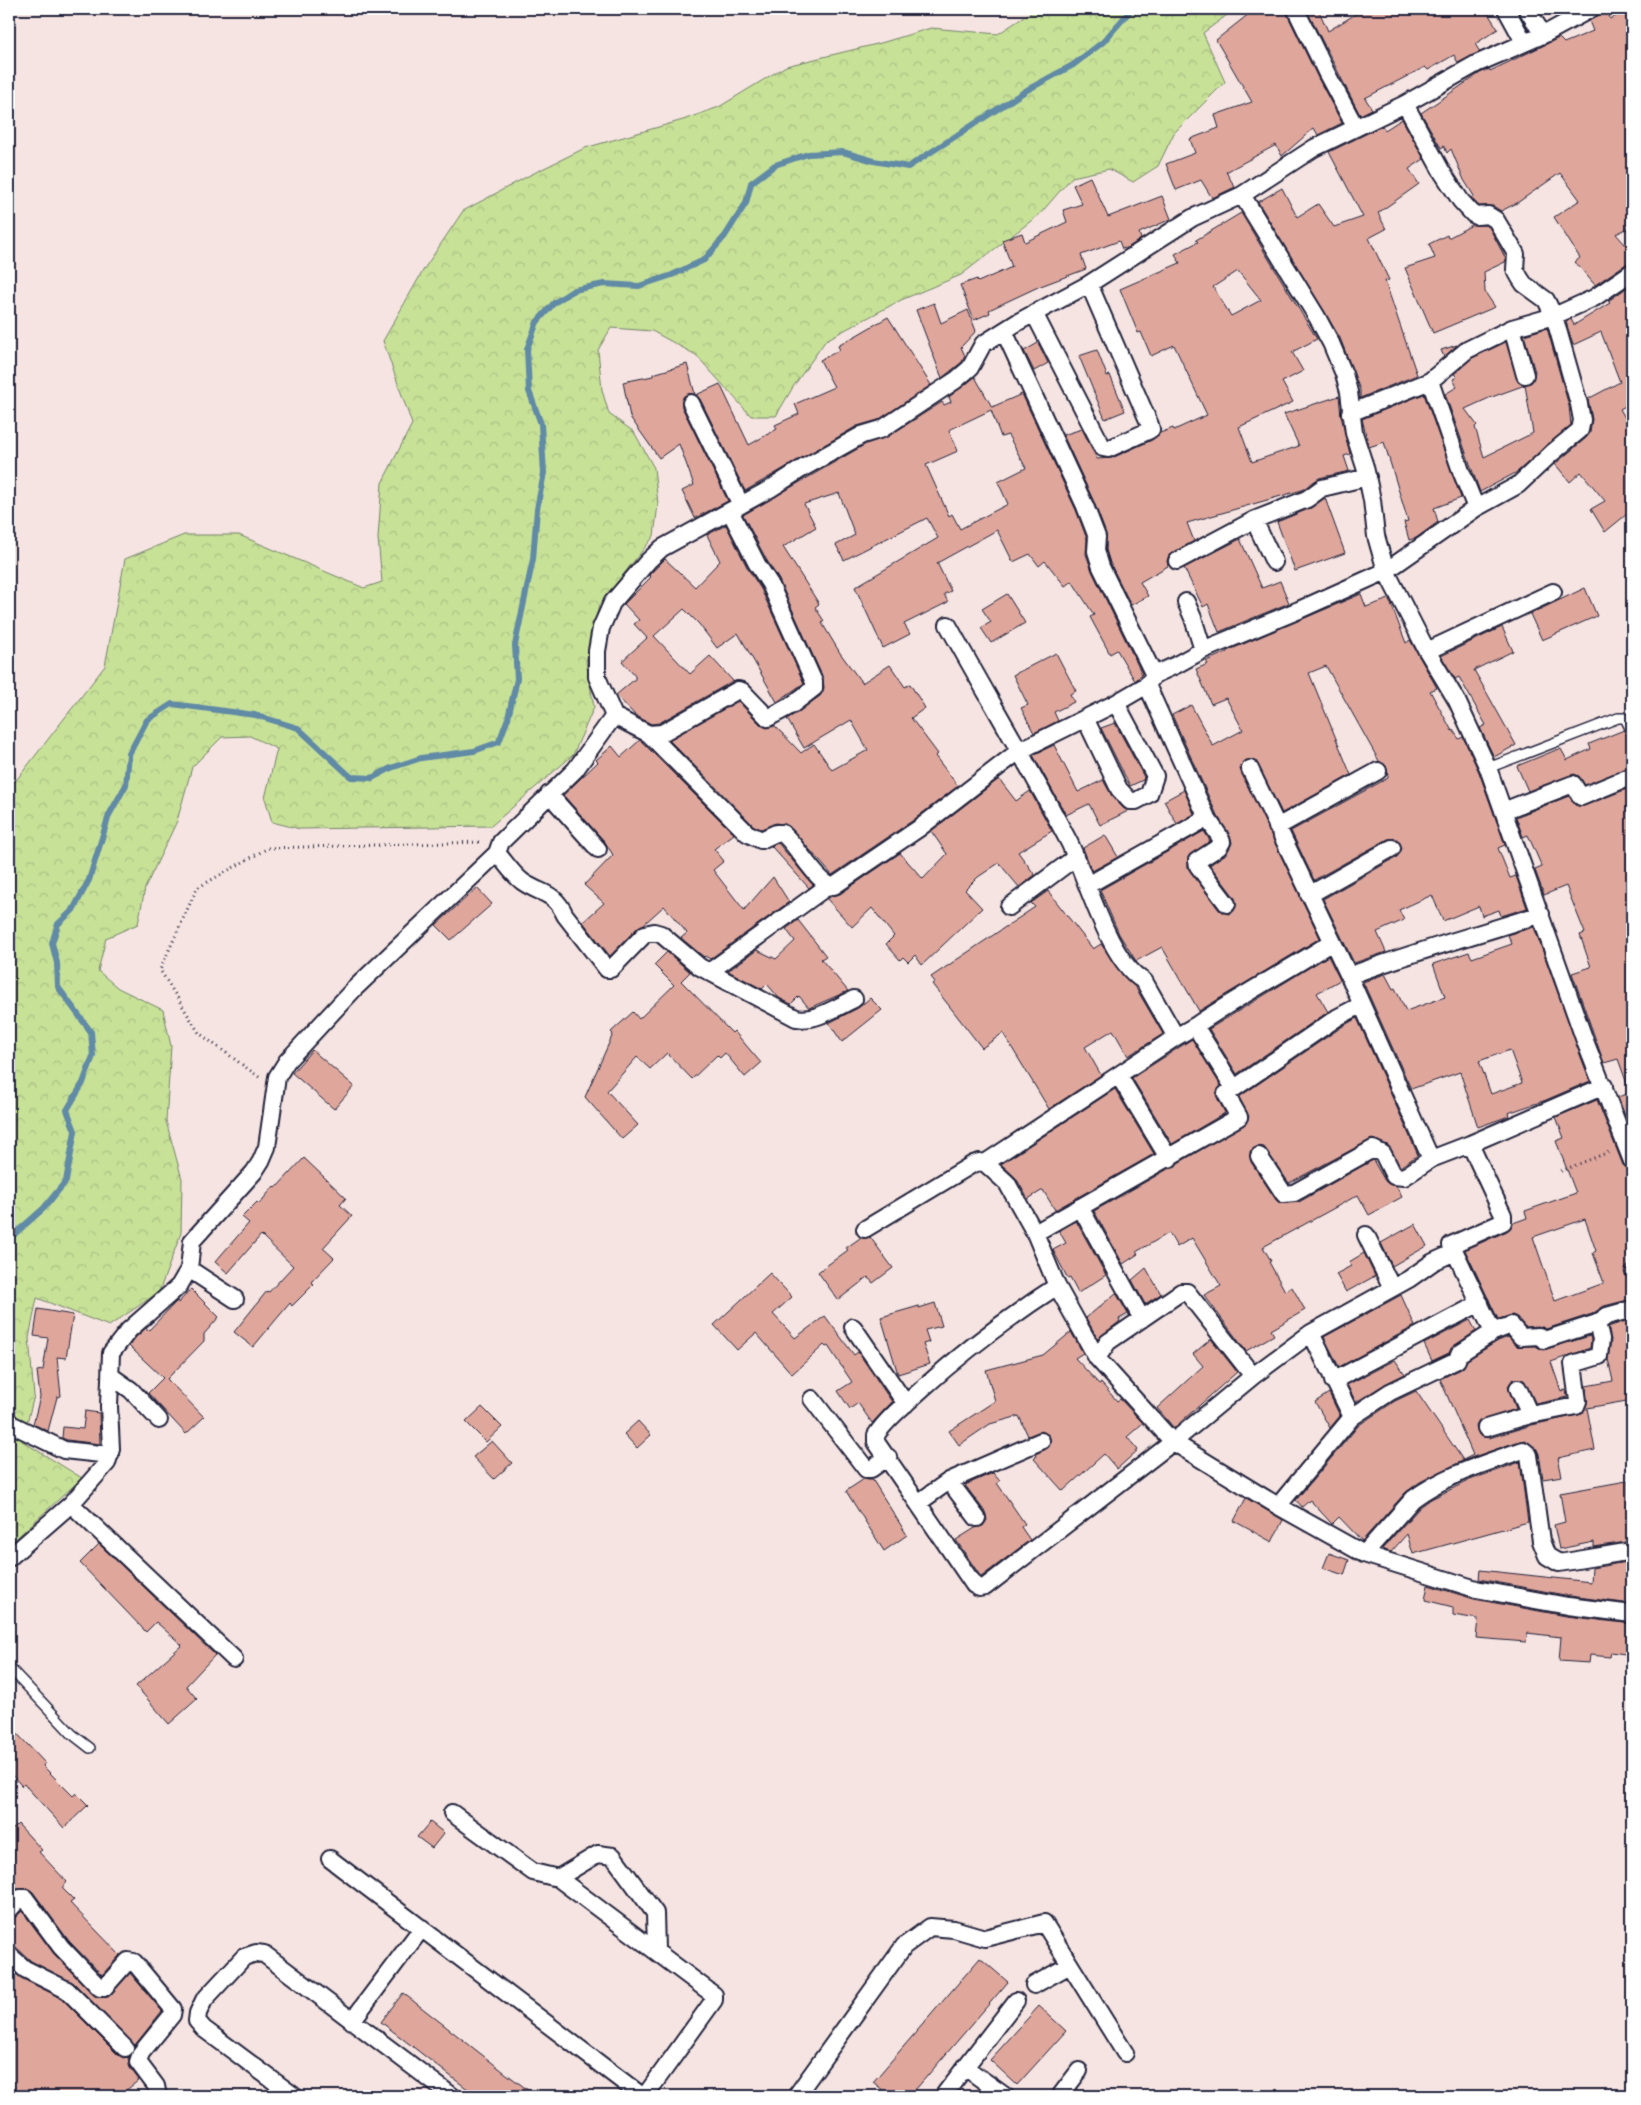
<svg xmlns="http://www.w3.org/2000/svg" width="1641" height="2105" font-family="'Architects Daughter',sans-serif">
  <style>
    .forest { fill: url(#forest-crowns); stroke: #748269 }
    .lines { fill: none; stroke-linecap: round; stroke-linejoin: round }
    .stream { stroke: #618aa5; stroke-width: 6 }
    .building { fill: #dfa69c; stroke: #22223b; fill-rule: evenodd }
    .service-casing { stroke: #22223b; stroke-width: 12 }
    .minor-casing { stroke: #22223b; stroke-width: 20 }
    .path { stroke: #22223b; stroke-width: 3; stroke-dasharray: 1 4; stroke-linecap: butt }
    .service { stroke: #fff; stroke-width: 9 }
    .minor { stroke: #fff; stroke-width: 16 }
  </style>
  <defs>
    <pattern id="forest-crowns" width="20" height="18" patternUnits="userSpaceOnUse" patternTransform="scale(1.25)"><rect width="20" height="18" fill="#c7e197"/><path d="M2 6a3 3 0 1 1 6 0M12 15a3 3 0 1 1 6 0" fill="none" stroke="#abc183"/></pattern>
  </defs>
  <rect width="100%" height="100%" fill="#f5e4e1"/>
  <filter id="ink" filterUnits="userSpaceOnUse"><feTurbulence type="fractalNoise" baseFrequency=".02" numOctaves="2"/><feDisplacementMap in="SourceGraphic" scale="10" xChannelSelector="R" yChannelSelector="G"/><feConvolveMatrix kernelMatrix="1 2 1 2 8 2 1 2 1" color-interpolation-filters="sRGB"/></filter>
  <g filter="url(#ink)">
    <path class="forest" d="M1036,9H1235L1203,33L1225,82L1174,133L1158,166L1133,182L1109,169L1072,177L1040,214L961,275L901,300L826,340L793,387L776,416H751L696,355L652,331L611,328L598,350L602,390L609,414L634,432L654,468L658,504L654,536L599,605L586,662L594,707L573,755L491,826L300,829L272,822L265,798L277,749L250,736L222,737L192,767L177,821L145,888L138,924L106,938L98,971L118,988L163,1010L171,1046L166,1121L182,1179L181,1233L159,1292L109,1326L37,1298L29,1338L34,1396L22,1441L82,1478L9,1545V786L18,778L105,666L125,559L184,535H239L364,588L382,582L378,538L382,483L412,424L383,341L424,269L463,211L530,175L585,148L683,120L719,107L786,66L881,43L931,28L998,34Z"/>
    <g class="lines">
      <path class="stream" d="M9,1239L44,1208L66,1181L75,1131L67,1110L83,1083L93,1056L91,1032L58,987L57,963L52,943L58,924L73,910L89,880L109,815L126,785L129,754L147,720L172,704L255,715L298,728L351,777L372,778L391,768L421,758L474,751L499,742L508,718L517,679L515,645L533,559L537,509L544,473L541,424L529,391L527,349L537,322L554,303L574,290L604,284L639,286L672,275L704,260L725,236L746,203L751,183L775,165L808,154L843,152L874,161L908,167L1027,90L1073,65L1103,42L1130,11L1129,9"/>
    </g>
    <path class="building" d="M1255,9H1286L1287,14L1318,78L1342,123L1318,135L1314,128L1282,156L1276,145L1226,172L1235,187L1212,198L1201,180L1176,190L1166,164L1195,153L1190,139L1219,128L1215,115L1252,102L1216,40Z
      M1306,9H1318L1328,31L1364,9H1485L1498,29L1475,44L1480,52L1458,63L1454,55L1428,70L1425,67L1365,98L1372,109L1360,115Z
      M1601,9H1608L1610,19L1624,12L1632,29V226L1616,234L1632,252V262L1626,264L1595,285L1575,262L1580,258L1554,217L1580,200L1560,173L1517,203L1501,211L1493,206H1479L1471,198L1474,196L1464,180L1451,149L1447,153L1444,146L1441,148L1421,113L1480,73L1489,69L1490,71L1559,38L1564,43L1593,31L1589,21L1599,15Z
      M1402,119L1424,159L1409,169L1419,184L1378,213L1386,229L1369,238L1389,280L1385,281L1417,375L1360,398V390L1340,338L1258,202L1282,188L1297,217L1318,204L1334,227L1363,217L1329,152L1382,126L1385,130Z
      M1090,177L1108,217L1162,196L1171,219L1139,233L1141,239L1129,247L1122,249L1119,241L1081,255L1086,269L1038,287L989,310L990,313L974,320L960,285L977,279L978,282L1012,267L1002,240L1022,233L1025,242L1067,222L1063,210L1082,204L1073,185Z
      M1241,213L1317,339L1292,352L1303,371L1282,382L1293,402L1239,427L1252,462L1299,446L1284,414L1339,396L1341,416L1350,454L1344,456L1349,471L1319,478L1302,490L1187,523L1194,541L1169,555L1167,561L1168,566L1140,582L1148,596L1131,605L1110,563L1106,550V534L1094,502L1063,435L1082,429L1097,459L1112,458L1152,440L1160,433L1173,428L1174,430L1207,415L1174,345L1151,356L1141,332L1138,333L1120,289L1180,263L1175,254L1198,242L1196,240ZM1238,271L1261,300L1231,316L1213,287Z
      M1472,225H1486L1489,227L1506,259L1505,262L1484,272L1485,292L1495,307L1433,333L1405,268L1435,258L1429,244L1447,235L1448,238Z
      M1632,284V410L1629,404L1620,409L1632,430V510L1605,532L1591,509L1605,501L1581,472L1570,482L1555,464L1586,438L1590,433L1592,419L1588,399L1620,382L1601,332L1573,345L1566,322L1571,319L1574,325L1610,303L1608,301Z
      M934,303L941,323L968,310L976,331L961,347L965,356L962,362L942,378L916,310Z
      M888,317L931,385L878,420L857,426L745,491L700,399L696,395L720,384L749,445L777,429L775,425L799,414L795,404L834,387L820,360L840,350L838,346Z
      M1547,328L1569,406L1571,425L1517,472L1480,492L1445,394L1457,387L1453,379L1457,377L1454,374L1472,358L1506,342L1518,382L1523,385L1532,382L1535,372L1524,335ZM1525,385L1533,433L1484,457L1475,427L1477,425L1465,409L1489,398Z
      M1038,343L1048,363L1034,371L1024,351Z
      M1457,345L1444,357L1441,350Z
      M1097,350L1107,376L1110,375L1125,411L1105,419L1079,356Z
      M687,364L695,394H687L683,397L682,407L728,501L695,518L682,491L694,485L679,444L659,458L630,417L623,382L653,376V374Z
      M975,377L992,407L1022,394L1076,510L1087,539L1086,554L1092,571L1142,674L1135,681L1117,650L1110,654L1090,617L1094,615L1072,581L1065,586L1045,561L1039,566L1030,554L1013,562L997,530L937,563L951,591L944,594L948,602L904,624L910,634L883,648L855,587L938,538L927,518L844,560L836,545L855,535L839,493L804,504L816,527L783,547L819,604L815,607L824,621L822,623L840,653L862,683L890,665L905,687L910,684L925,708L911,718L938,754L935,756L958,786L912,821L832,875L789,826L776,823L761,829L754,826L669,740L738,701L761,725L767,728L775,726L801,753L814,744L832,770L868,750L851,720L804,748L787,719L820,696L824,688L823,678L779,580L766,559L743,515L866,444L887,437L942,402L944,405L951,402L949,397ZM991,410L1001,437L1008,435L1026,468L998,482L1008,504L960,529L952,514L949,516L926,465L958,451L949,430Z
      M1424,394L1461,498L1434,508L1438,522L1416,538L1409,540L1404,522L1408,521L1384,442L1369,447L1362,419Z
      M1325,498L1345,553L1295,571L1277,522L1311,508Z
      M726,525L748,569L761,589L804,683L777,702L738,633L717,648L699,624L684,609L654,636L690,674L710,656L733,681L659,723L651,724L635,715L616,695L635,679V676L622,661L647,638L634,624L639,620L624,604L651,577L649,575L665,559L695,587L720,561L707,535Z
      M1240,539L1262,588L1280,581L1289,603L1219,632L1208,604L1203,607L1184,568Z
      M1585,588L1597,616L1542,640L1530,614Z
      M1007,594L1025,623L991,643L981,628L991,622L982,609Z
      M1361,594L1366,607L1389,599L1406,643L1410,640L1437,688L1430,691L1452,731L1453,730L1459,739L1463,737L1479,772L1505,845L1498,848L1510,878L1516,876L1527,908L1501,916L1499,910L1482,916L1479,906L1443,921L1432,895L1399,910L1404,920L1377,932L1386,952L1354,963L1323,899L1397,857L1402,848L1397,839H1388L1314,880L1291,831L1388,778L1387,767L1379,761L1326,666L1309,673L1351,775L1282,813L1256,761L1246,760L1242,764L1240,769L1320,938L1199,1011L1162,947L1136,961L1119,934L1100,890L1204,831L1210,841L1188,857V868L1219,910L1228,914L1233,912L1236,907L1235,898L1210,865L1227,852L1232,843L1231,838L1216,813L1172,715L1191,705L1213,746L1243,730L1226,698L1211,704L1196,669L1208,664L1206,661L1227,652V651Z
      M1502,627L1513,651L1474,670L1516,745L1494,757L1480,728L1486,725L1459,677L1455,679L1441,656Z
      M1056,653L1076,691L1070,694L1074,702L1054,712L1058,721L1034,733L1021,708L1028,705L1013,675Z
      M1115,723L1144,777L1143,780L1130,786L1101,728Z
      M1624,730L1628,737L1632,738V766L1585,785L1579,776L1574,774L1528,791L1517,766L1556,750L1561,749L1567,760L1591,749L1589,744Z
      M640,740L734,834L714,849L724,861L713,870L744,910L773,877L789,902L710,959L705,956L704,957L681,938L687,933L664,906L644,924L638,927L610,956L583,922L604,903L584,885L613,855L605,842L563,795L598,762L596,760L612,746L621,757Z
      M1054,745L1078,792L1103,780L1112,796L1123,808L1128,811L1100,825L1089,804L1066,815L1033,755Z
      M999,779L1016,801L1030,791L1052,831L1018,852L1035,875L1019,887L999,863L978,877L965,890L982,908L922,965L915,955L908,962L903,957L900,960L886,944L894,936L872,908L852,927L827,899L832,896L840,894L900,853L923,879L947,854L931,831Z
      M1632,787V951L1627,953L1632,968V1134L1618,1097L1632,1092H1630L1618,1059L1604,1063L1572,973L1591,967L1580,935L1585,933L1566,886L1544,895L1535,870L1542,867L1528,835L1523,837L1516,817L1569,796L1575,805L1584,806Z
      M1184,790L1194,814L1177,824L1164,801Z
      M1105,835L1118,857L1092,871L1083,848Z
      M778,843L807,878L813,885L809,888L771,846Z
      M477,888L492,904L451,940L436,925Z
      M1048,891L1093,949L1101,944L1124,977L1136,988L1163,1034L1128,1056L1113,1030L1085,1047L1101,1075L1049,1109L1003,1033L982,1048L932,984L935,982L931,977L1035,907L1031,903Z
      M798,920L826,956L821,959L848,991L809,1008L799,996L791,1004L779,998L767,984L762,989L728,971L757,950L776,959L795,941L786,929Z
      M1534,927L1590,1081L1546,1100L1508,1113L1509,1116L1478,1127L1460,1072L1411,1089L1363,982L1385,974L1393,989L1395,988L1406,1011L1445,997L1433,964L1469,952L1472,958L1512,944L1508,935ZM1510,1050L1522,1083L1491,1094L1479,1061Z
      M667,952L690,972L681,981L732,1033L734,1031L761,1063L745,1077L725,1053L720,1058L717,1055L692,1079L667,1053L650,1069L637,1057L607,1091L638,1125L622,1139L585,1097L613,1034L611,1032L633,1012L639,1019L674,985L654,965Z
      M1328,956L1340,980L1317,993L1328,1012L1237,1074L1209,1029Z
      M870,998L882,1010L842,1042L829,1023L858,1008Z
      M1357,1018L1418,1155L1400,1167L1388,1145L1372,1139L1289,1183L1264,1147L1258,1146L1250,1151L1251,1162L1276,1200L1280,1203L1299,1202L1373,1160L1385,1181L1389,1184L1396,1186L1402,1197L1369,1215L1358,1195L1263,1247L1271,1261L1269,1262L1285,1291L1292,1287L1305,1310L1271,1330L1274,1335L1246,1351L1204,1295L1221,1286L1192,1238L1177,1247L1169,1233L1136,1252L1138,1254L1123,1264L1094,1211L1168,1169L1174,1168L1178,1163L1244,1125L1249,1117L1239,1097L1343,1026Z
      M1192,1039L1221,1086L1216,1095L1225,1113L1172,1144L1132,1078Z
      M312,1050L354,1086L334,1109L292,1073Z
      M1115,1089L1154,1154L1055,1210L1043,1190L1028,1199L1016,1178L1001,1164Z
      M1597,1100L1623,1165L1626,1169L1632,1171V1265L1627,1267L1624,1272L1626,1277L1632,1278V1299L1604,1306L1592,1314L1546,1329L1538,1326L1525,1327L1513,1315L1498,1319L1465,1250L1507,1231L1513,1223L1527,1218L1525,1211L1576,1193L1556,1141L1564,1138L1556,1117ZM1585,1219L1596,1251L1593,1253L1604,1283L1555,1301L1533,1237Z
      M304,1158L346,1198L340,1205L352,1216L323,1248L334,1258L311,1282L314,1284L292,1306L290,1303L253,1347L234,1332L267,1291L269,1292L293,1266L261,1235L228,1273L215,1262L249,1223L242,1217L257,1202L259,1204L274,1186L276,1188Z
      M1076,1221L1106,1275L1078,1293L1070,1278L1068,1279L1053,1250L1066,1243L1059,1231Z
      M1415,1224L1427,1246L1392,1266L1381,1243Z
      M870,1237L893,1268L873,1283L868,1277L838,1300L818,1272L848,1250L846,1248L860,1238Z
      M1364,1253L1375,1276L1346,1292L1336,1274L1351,1266L1349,1262Z
      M1146,1268L1161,1294L1145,1304L1132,1280Z
      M770,1273L792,1297L773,1314L795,1338L825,1316L854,1355L858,1352L892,1402L872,1423L858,1403L850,1409L838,1391L852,1382L828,1346L826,1347L824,1345L792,1374L756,1333L737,1350L714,1325Z
      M191,1289L219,1317L204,1334V1341L167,1379L204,1417L186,1434L148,1393L163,1378L129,1346L136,1337L146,1328L148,1331L172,1306L177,1301L178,1303Z
      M1116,1293L1128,1314L1119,1319L1120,1321L1098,1339L1086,1318Z
      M1401,1295L1415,1326L1339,1367L1324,1337Z
      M935,1303L942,1326L925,1330L929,1342L923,1344L930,1364L898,1374L881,1317L919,1306V1308Z
      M38,1309L73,1315L66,1358L57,1357L61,1396L57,1397L48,1431L33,1424L40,1397L37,1371L43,1370L48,1338L34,1336Z
      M1632,1319V1400L1587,1408L1595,1450L1558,1458L1562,1476L1543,1479L1539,1454L1536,1448L1525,1440L1520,1441L1462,1461L1420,1482L1406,1492L1362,1541L1339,1517L1332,1524L1310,1500L1302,1507L1296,1500L1359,1425L1395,1401L1416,1391L1463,1460L1473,1455L1440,1379L1461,1369L1467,1360L1498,1341L1508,1337L1517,1346H1536L1543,1350L1590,1336L1591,1340L1590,1348L1551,1362L1561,1391L1566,1390L1567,1397L1536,1404L1524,1380L1514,1379L1510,1383L1508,1387L1516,1409L1479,1421L1476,1426L1479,1435L1489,1438L1532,1425L1582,1414L1587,1404L1586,1386L1613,1381L1608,1359L1611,1340L1608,1327Z
      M1470,1320L1476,1331L1454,1346L1449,1353L1432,1361L1424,1344Z
      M1071,1332L1083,1353L1075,1358L1099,1384L1101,1383L1117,1401L1120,1399L1143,1423L1127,1437L1138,1450L1117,1469L1104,1454L1063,1491L1034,1459L1036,1457L1035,1454L1049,1447L1050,1437L1042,1431L1028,1436L1019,1416L990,1424L959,1445L949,1431L995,1401L986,1370L1043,1355Z
      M1211,1339L1237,1372L1174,1428L1157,1408L1203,1366L1193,1354Z
      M1395,1360L1405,1374L1385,1384L1356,1402L1347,1385Z
      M1329,1393L1340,1416L1330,1428L1315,1402Z
      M482,1407L502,1427L486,1442L466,1422Z
      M85,1411L99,1413L100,1444L67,1440L62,1438L63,1427L83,1429Z
      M638,1421L651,1435L637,1448L624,1434Z
      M492,1441L512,1463L494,1479L473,1457Z
      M1520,1462L1528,1522L1413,1554L1407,1534L1391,1552L1382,1549L1420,1507L1431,1499L1470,1480Z
      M993,1473L1000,1481L997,1483L1025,1524L1021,1527L1030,1540L981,1577L956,1540L975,1528L983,1526L987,1520L985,1512L965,1485Z
      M864,1479H872L907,1535L884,1551L846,1491Z
      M1632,1480V1541L1594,1547V1542L1559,1549L1554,1525L1565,1522L1560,1493Z
      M1246,1498L1283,1520L1272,1542L1234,1521Z
      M99,1544L215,1655L186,1686L197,1699L169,1724L136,1686L182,1645L156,1622L146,1632L80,1563Z
      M1329,1553L1349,1560L1344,1575L1323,1568Z
      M1632,1561V1604L1570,1596L1479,1579L1480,1570L1591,1582L1592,1568Z
      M1428,1585L1474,1599L1566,1616L1632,1624V1655L1611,1652L1610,1657L1590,1655L1589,1663L1559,1661L1561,1637L1527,1633L1526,1642L1476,1638L1478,1619L1453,1615V1607L1425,1600Z
      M9,1725L45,1763L43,1766L73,1796L76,1793L88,1805L64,1828L24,1784L22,1786L9,1772Z
      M430,1822L444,1833L432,1848L417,1837Z
      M18,1824L42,1850L39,1852L67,1882L62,1888L74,1900L70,1903L120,1955L102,1975L69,1941L33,1892L29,1889L20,1888L9,1895V1833Z
      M22,1911L54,1954L96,1997H108L130,1973L162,2011L135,2045L74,1983L31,1961L16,1947L9,1945V1920L16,1917Z
      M980,1958L1008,1982L910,2096H890L873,2082Z
      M9,1968L21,1978L61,1998L118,2055L123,2058L128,2057L130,2068L139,2080L119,2096H9Z
      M403,1993L504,2072L536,2096H477L453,2078L381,2022Z
      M1039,2006L1066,2031L1017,2085L990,2060Z"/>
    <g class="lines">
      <g class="service-casing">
        <path id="service" d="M1488,768L1618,718H1625L1632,732
          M1630,1272L1632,1271
          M9,1667L72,1734L90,1748"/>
      </g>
      <g class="minor-casing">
        <path id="minor" d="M1506,9L1524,42
          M1527,9L1543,35
          M1591,9L1543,35L1476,64L1405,104L1314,148L1242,195L1317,317L1331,343L1344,374L1349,392L1354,433L1365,467L1372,500L1376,536L1386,571L1427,651L1457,701L1488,768L1585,1041L1632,1161
          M1296,10L1327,74L1356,128
          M1405,104L1442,172L1461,201L1473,214L1477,216L1488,215L1496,220L1516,254L1515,269L1520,278L1524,284L1546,300L1554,316L1579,404L1582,420L1580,430L1552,453L1518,485L1476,508L1461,471L1430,381
          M1034,313L1103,448L1108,449L1148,431L1151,429L1150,425L1089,284
          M1512,328L1525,375
          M1004,331L1085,506L1097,537L1096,551L1101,567L1154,675
          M691,403L741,505
          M1350,413L1430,381L1467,350L1512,328L1554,316L1594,298L1632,272
          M1177,561L1254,520
          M1274,562L1254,520L1307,499L1322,488L1368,477
          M1186,602L1193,618L1203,650
          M948,625C988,697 1031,769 1069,842C1087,878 1109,962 1144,981L1176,1037L1195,1026L1234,1088
          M1427,651L1553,592
          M1147,685L1207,818
          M614,716L649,734L662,733L738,690L742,691L768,718L792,705L814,688V682L770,584L757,564L730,511
          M1085,718L1119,789L1130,801H1136L1149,794L1155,776L1116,703
          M649,734L747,833L761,840L776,833H782C797,844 818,886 834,886L918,829L1019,751L1116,703L1147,685L1154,675L1176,665L1203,650L1299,610L1386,571L1476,508
          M1250,769L1349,976L1431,1159
          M549,794L598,849
          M1503,811L1573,784L1581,797L1632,776
          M1277,827L1378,771
          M497,853C505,862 513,875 523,882C542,895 554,891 565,915L607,969H611L645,934L654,932L661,934L700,967L796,1018C815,1022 837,1007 854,999
          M1088,885L1207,818L1220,837L1222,842L1219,847L1197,861L1198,866L1227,904
          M1309,895L1392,848
          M1009,907L1076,857
          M709,972L828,886
          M1349,976C1412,952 1477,935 1541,914
          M1195,1026C1239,996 1287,971 1332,942
          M1119,1076L1169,1159
          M1259,1156L1284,1194L1294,1193L1373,1149L1383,1154L1394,1176L1404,1177L1431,1159L1470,1144L1604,1086
          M985,1163L1176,1037
          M1080,1207L1142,1319
          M865,1229L973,1164L979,1162L985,1163L1007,1183L1035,1233L1057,1286L1097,1358L1173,1442L985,1587L979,1588L974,1585L876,1442V1435C888,1417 907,1403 922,1389C965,1350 1009,1317 1057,1286
          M1035,1233L1239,1117L1226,1094L1338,1017L1361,1005
          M1366,1235L1392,1288
          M1455,1252L1493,1332L1511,1325L1521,1337L1539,1336L1544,1340L1597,1323
          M189,1269L235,1299
          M853,1327L906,1404
          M1097,1358L1108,1342L1181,1292H1187L1253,1376L1311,1333L1409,1279L1433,1262L1455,1252L1451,1245L1503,1222V1215L1470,1144
          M111,1376L131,1390L159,1420
          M1253,1376L1173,1442L1278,1506L1364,1554L1476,1589L1568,1606L1632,1614
          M1333,1381L1480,1303
          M1518,1388L1530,1415L1576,1406L1578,1401L1573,1364L1599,1356L1601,1339L1597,1323L1607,1316L1632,1309
          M812,1399L866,1469H871L888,1457
          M1352,1417L1390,1392L1457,1360L1459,1354L1493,1332
          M9,1422L13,1425L64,1450L110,1455
          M1486,1428L1530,1415
          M949,1481L977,1518
          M918,1503L949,1481L1041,1441
          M71,1504L234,1659
          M1278,1506L1352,1417L1311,1333
          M1364,1554L1413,1499C1445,1475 1486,1463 1523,1450L1529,1455L1541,1541L1547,1556L1559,1563L1632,1551
          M9,1558L71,1504L107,1463L111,1449L109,1406L111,1353L129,1330L179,1286L189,1269L192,1241L254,1172L261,1161L267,1147L277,1077L287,1061L354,989L497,853L501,842L575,770L614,716L597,677V651L601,628L612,603L648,561L662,548L770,489L803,468L862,435L882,429L956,380L970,368L983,344L1018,322L1089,284L1192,218L1242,195
          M452,1813L533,1872L558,1878L714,1995V2000L645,2096
          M330,1859L642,2096
          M558,1878L598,1854L613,1856L655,1913L656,1950
          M9,1910L20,1898H25L61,1947L100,1988H104L128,1961L134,1962L173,2009L172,2015L141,2053L138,2062L156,2086L158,2096
          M9,1955L25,1969L67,1990L125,2048
          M1034,1985L1070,1965
          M352,2021L422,1928
          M966,2068L1005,2096
          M294,2096L204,2029L197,2021L198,2013L204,2000L244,1957L256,1953L264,1954L452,2096
          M796,2096L904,1946L930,1927L954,1929L985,1938L1044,1923L1125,2053
          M943,2096L1016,2001
          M1060,2096L1079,2071"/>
      </g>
      <path class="path" d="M1623,9L1632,28
        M259,1077L199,1033L160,970L197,888L268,848L482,842
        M1561,1171L1609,1152"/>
      <use href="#service" class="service"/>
      <use href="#minor" class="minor"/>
    </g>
  </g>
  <rect width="1641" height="2105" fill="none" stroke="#fff" stroke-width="30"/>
  <rect x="15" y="15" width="1611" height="2075" fill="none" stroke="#22223b" stroke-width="2" filter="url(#ink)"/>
</svg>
